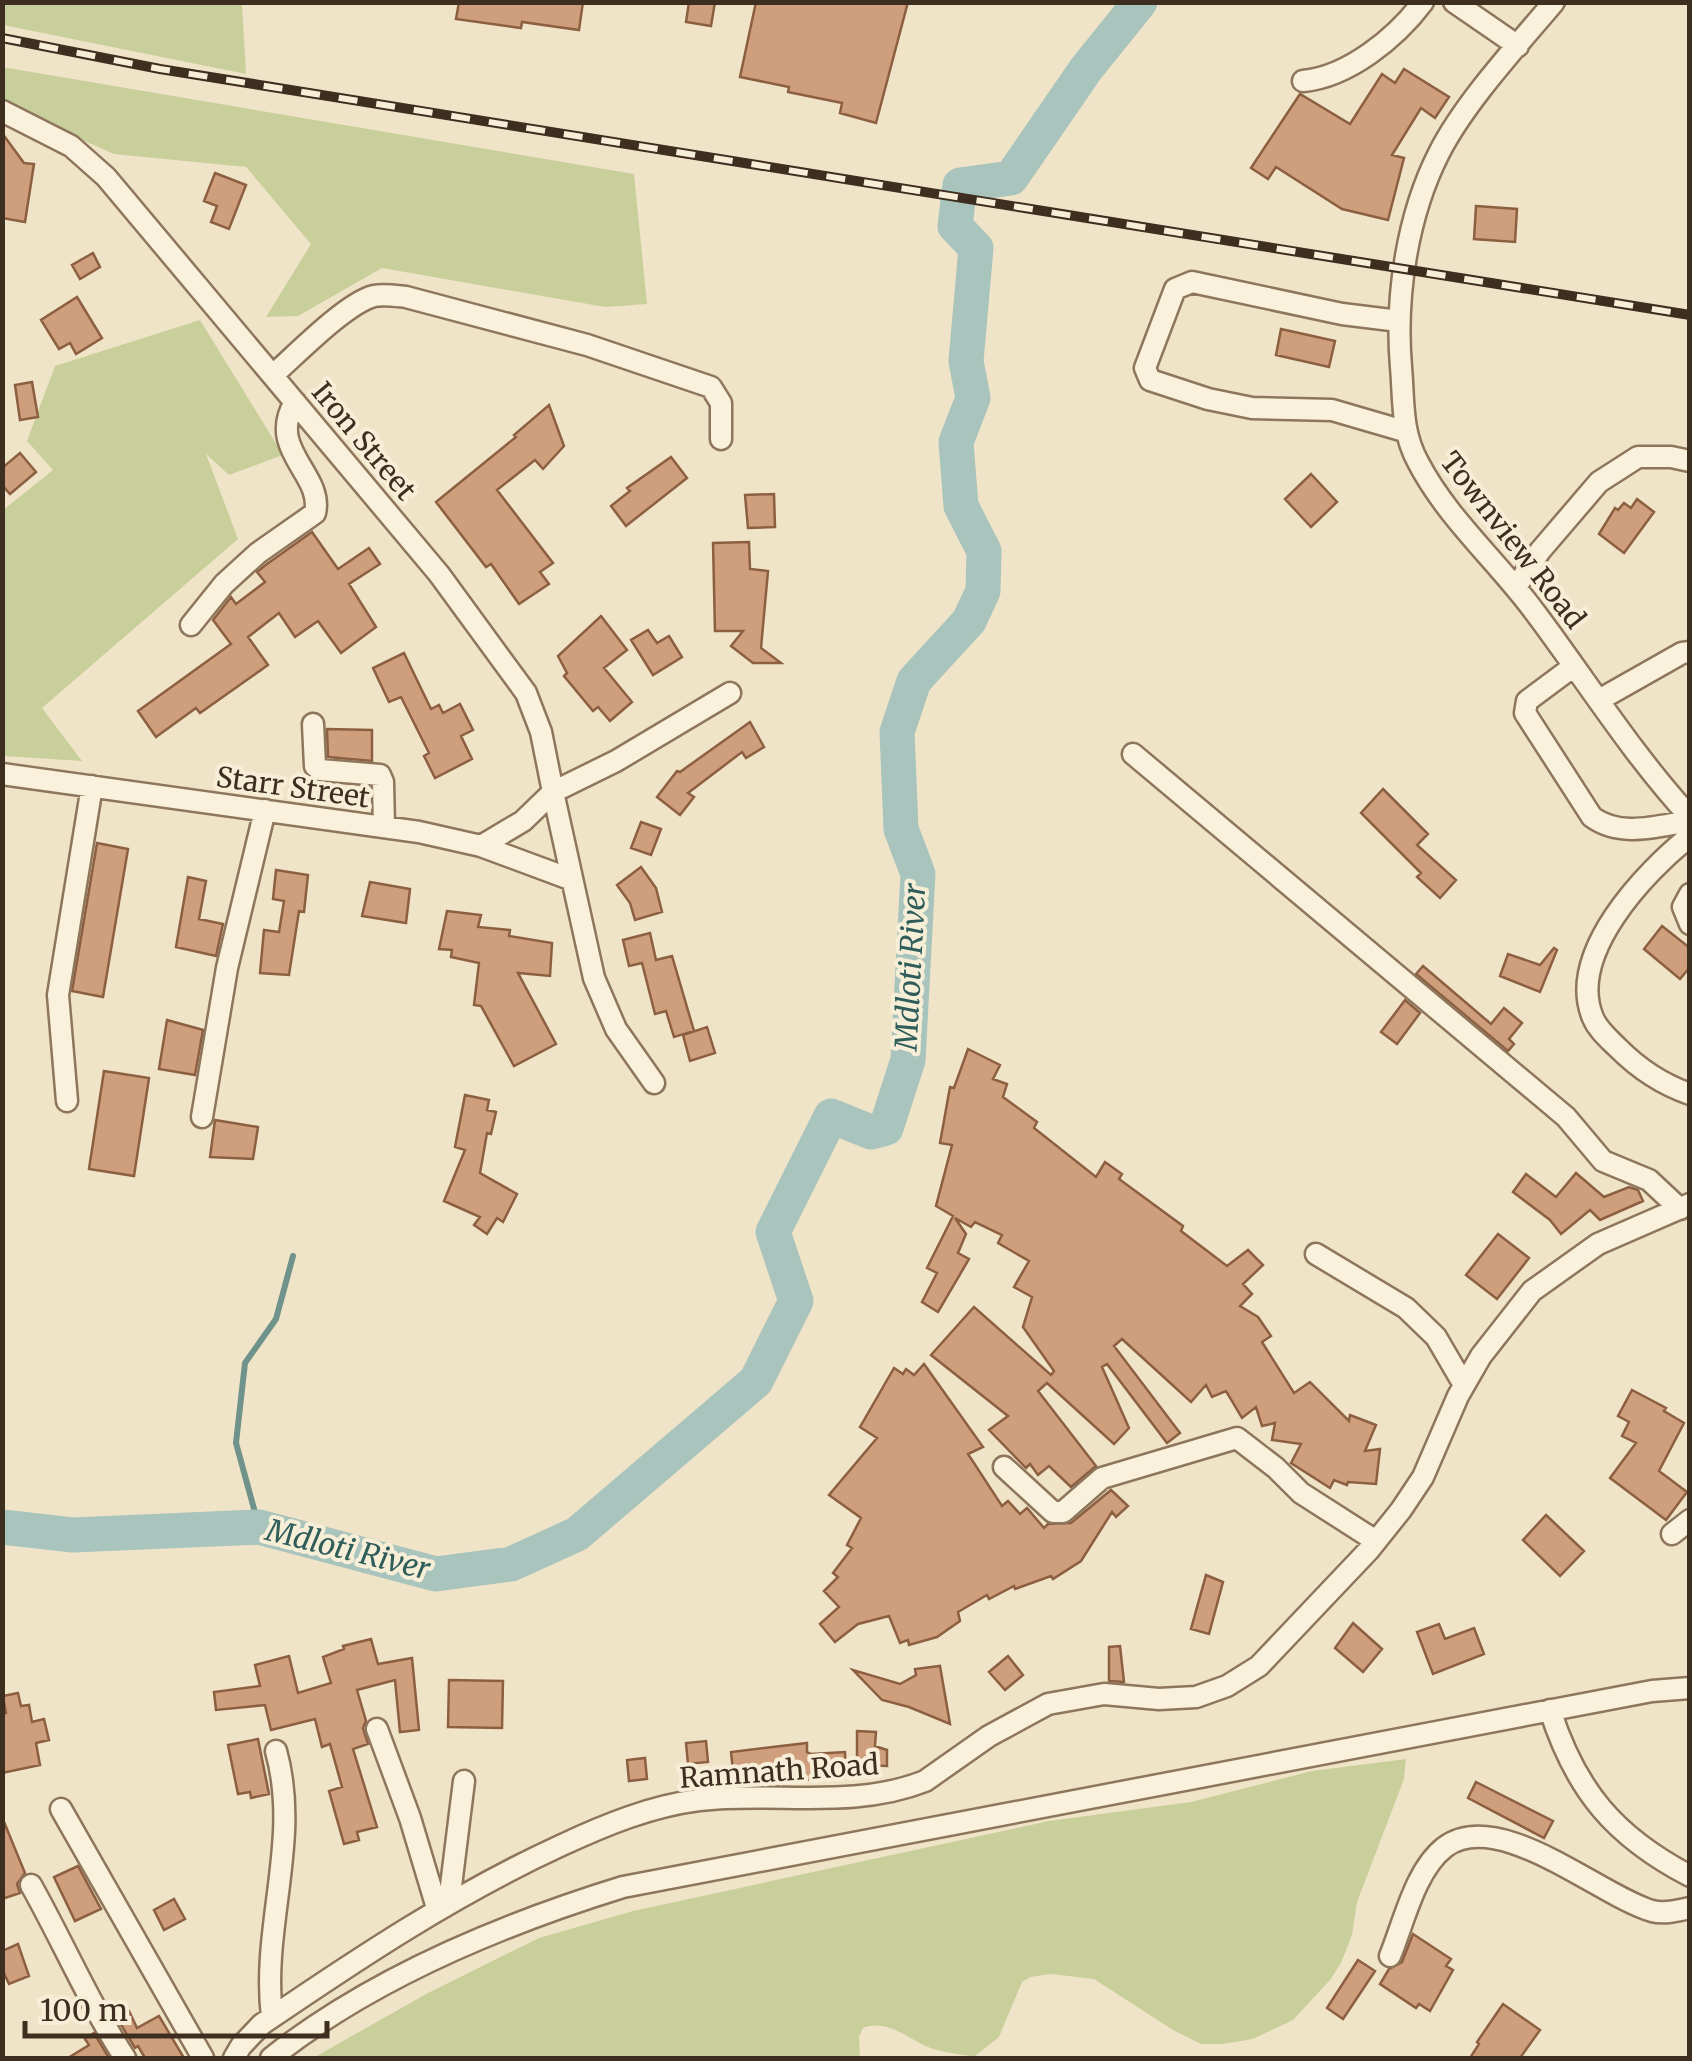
<svg xmlns="http://www.w3.org/2000/svg" width="1692" height="2061" font-family="Merriweather,serif">
  <style>
    .green { fill: #c9cf9b }
    .lines { fill: none; stroke-linecap: round; stroke-linejoin: round }
    .stream { stroke: #6f938a; stroke-width: 6 }
    .river { stroke: #a9c4bc; stroke-width: 35 }
    .building { fill: #cf9f7d; stroke: #8d5f41; stroke-width: 2.5 }
    .minor-casing { stroke: #8d765c; stroke-width: 25 }
    .minor { stroke: #faf1dc; stroke-width: 20 }
    .rail-casing { stroke: #3d2e20; stroke-width: 10 }
    .rail { stroke: #f7eed8; stroke-width: 6; stroke-dasharray: 19; stroke-linecap: butt }
    .labels { text-anchor: middle; stroke-width: 8; stroke-linejoin: round; paint-order: stroke }
    .street-label { font-size: 28px; fill: #3d2e20; stroke: #f7eed8 }
    .water-label { font-size: 30px; font-style: italic; fill: #2f5d5a; stroke: #f7eed8 }
  </style>
  <rect width="100%" height="100%" fill="#f0e4c8"/>
  <path class="green" d="M225,2L242,5L246,74L3,25V3Z
    M2,67L634,174L647,304L605,307L382,268L298,316L266,317L311,244L246,167L114,154L3,105Z
    M200,320L283,455L229,475L206,454L238,539L42,708L82,761L3,756L2,511L53,470L27,441L55,366Z
    M1406,1759L1404,1779L1357,1902L1352,1935L1341,1963L1330,1980L1293,2020L1253,2039L1223,2044H1201L1173,2030L1094,1979L1051,1974L1030,1977L1022,1982L999,2037L974,2057C961,2054 946,2053 933,2049C909,2041 890,2018 863,2028L859,2037L860,2058H313L428,1993L539,1938L633,1911L1049,1821L1191,1802L1312,1771Z"/>
  <g class="lines">
    <path class="stream" d="M259,1527L236,1443L245,1363L276,1319L293,1256"/>
    <path class="river" d="M2,1527L73,1535L259,1527L436,1574L511,1564L577,1534L756,1381L796,1301L773,1232L831,1116L871,1132L886,1128L908,1060L918,874L901,829L897,732L914,681L969,621L983,591L984,551L961,506L956,442L973,398L966,361L976,248L955,226L960,185L1011,178L1086,69L1140,2"/>
  </g>
  <path class="building" d="M459,2H583L579,30L522,22L521,28L456,19Z
    M689,2H715L711,26L686,22Z
    M756,2H908L876,123L840,113L842,103L788,92L789,87L740,77Z
    M1404,69L1449,97L1435,118L1421,108L1392,155L1404,158L1388,220L1342,209L1276,167L1268,179L1251,168L1300,94L1350,124L1382,74L1395,83Z
    M2,133L24,163L34,164L25,222L2,218Z
    M215,173L246,185L229,229L211,222L217,206L204,201Z
    M1476,206L1517,209L1515,242L1474,239Z
    M93,253L100,267L80,279L72,265Z
    M77,297L102,338L76,354L70,343L59,349L41,320Z
    M1281,329L1335,341L1329,367L1276,355Z
    M32,382L38,417L20,420L15,385Z
    M549,405L564,446L543,469L535,460L497,490L553,563L540,572L549,584L519,604L491,564L486,567L436,502L516,437L514,435Z
    M20,453L36,472L10,494L2,485V468Z
    M671,457L687,478L626,526L611,506L630,491L627,488Z
    M1311,474L1337,502L1311,527L1285,499Z
    M774,494L775,527L748,528L745,495Z
    M1637,499L1654,512L1624,553L1599,534L1615,508L1618,510L1624,503L1631,508Z
    M312,532L338,569L369,548L380,564L349,584L376,627L341,653L318,621L295,637L279,613L248,637L268,665L200,713L196,708L156,737L138,711L231,644L213,620L231,597L236,604L265,582L257,572L267,564Z
    M749,542L750,569L768,571L761,648L781,663H753L731,646L743,631H715L713,543Z
    M601,616L627,650L604,668L632,702L610,721L598,707L593,711L564,676L567,673L558,656Z
    M648,630L657,643L669,636L682,657L653,675L631,640Z
    M404,653L431,709L439,705L443,713L460,704L473,730L461,736L472,759L435,778L424,756L429,753L401,697L389,702L373,668Z
    M750,722L764,747L746,758L742,752L688,793L694,797L680,815L657,797L677,771L680,772Z
    M327,729L372,730V761L328,757Z
    M1383,789L1428,834L1417,845L1456,880L1440,898L1417,877L1421,873L1361,813Z
    M641,822L661,829L651,855L631,848Z
    M97,843L128,849L103,997L72,991Z
    M641,867L656,888L662,912L635,920L630,903L617,885Z
    M276,870L308,875L304,912L299,911L289,975L260,973L264,930L279,932L284,901L273,899Z
    M188,877L206,881L199,919L223,924L216,956L176,947Z
    M370,882L410,889L406,923L362,916Z
    M447,911L481,915L478,927L510,930L509,936L552,943L550,976L518,973L556,1044L514,1066L481,1006L474,1005L479,963L451,957L452,950L439,949Z
    M1662,926L1690,948V967L1680,979L1644,949Z
    M650,933L656,960L672,956L694,1031L674,1037L666,1011L655,1014L642,963L629,966L623,940Z
    M1554,948L1557,950L1540,992L1500,976L1508,954L1540,965Z
    M1423,966L1491,1024L1504,1008L1522,1023L1509,1039L1514,1044L1508,1051L1416,974Z
    M1405,1000L1420,1013L1397,1044L1381,1032Z
    M167,1020L203,1030L195,1075L159,1069Z
    M707,1027L715,1053L690,1061L683,1035Z
    M968,1049L1000,1065L993,1079L1007,1084L1003,1097L1037,1122L1034,1128L1096,1177L1105,1162L1122,1174L1119,1179L1183,1226L1181,1231L1227,1266L1248,1250L1263,1265L1243,1284L1252,1294L1240,1306L1258,1317L1271,1336L1262,1342L1294,1393L1310,1382L1349,1421L1350,1415L1376,1425L1365,1451L1380,1449L1376,1484L1348,1482L1347,1485L1334,1480L1330,1488L1291,1463L1301,1444L1272,1440L1275,1423L1262,1426L1256,1407L1242,1418L1226,1391L1212,1397L1206,1385L1191,1402L1122,1339L1114,1346L1180,1433L1167,1443L1107,1364L1102,1367L1129,1428L1114,1444L1047,1383L1038,1391L1096,1466L1071,1487L1049,1466L1038,1475L1030,1464L1026,1468L989,1430L1008,1416L931,1355L974,1307L1051,1375L1054,1371L1023,1327L1032,1297L1014,1287L1029,1261L998,1243L1002,1235L975,1222L971,1227L955,1218L966,1234L958,1253L969,1259L938,1312L922,1302L937,1273L927,1268L953,1216L936,1206L952,1145L940,1143L950,1087L954,1088Z
    M104,1071L149,1078L134,1176L89,1169Z
    M465,1095L489,1100L487,1110L496,1112L491,1134L487,1133L480,1173L517,1194L503,1222L497,1218L487,1234L474,1225L480,1217L444,1201L465,1150L455,1147Z
    M215,1120L258,1127L253,1159L210,1157Z
    M1576,1173L1604,1197L1629,1187L1638,1190L1643,1201L1600,1220L1590,1210L1561,1234L1550,1220L1513,1192L1526,1174L1556,1197Z
    M1498,1234L1529,1258L1497,1299L1466,1275Z
    M924,1364L983,1447L968,1454L1002,1506L1008,1501L1020,1514L1027,1508L1044,1528L1048,1524L1071,1523L1111,1490L1128,1506L1116,1517L1112,1512L1081,1561L1053,1579L1051,1576L1015,1589L1014,1586L989,1599L987,1595L958,1612L960,1621L937,1637L909,1645L908,1640L900,1643L889,1616L858,1624L835,1642L820,1624L839,1607L824,1591L838,1577L833,1573L852,1548L847,1545L861,1518L829,1495L877,1438L860,1427L894,1368L903,1374L906,1369L914,1375Z
    M1632,1390L1666,1408L1664,1411L1684,1423L1659,1471L1687,1492L1666,1520L1610,1478L1636,1443L1622,1436L1629,1422L1618,1416Z
    M1546,1515L1584,1551L1560,1576L1523,1540Z
    M1206,1575L1223,1582L1209,1634L1191,1629Z
    M1353,1623L1382,1649L1363,1672L1335,1648Z
    M1439,1624L1445,1639L1474,1628L1484,1654L1433,1674L1417,1632Z
    M371,1639L378,1664L412,1658L419,1730L400,1732L395,1680L357,1690L366,1721L363,1728L368,1744L353,1749L377,1827L357,1832L359,1840L344,1844L329,1791L342,1787L330,1744L322,1747L315,1719L271,1730L265,1705L216,1710L214,1692L260,1686L255,1665L289,1656L298,1693L331,1683L323,1657L344,1649L343,1646Z
    M1120,1646L1124,1682L1109,1681V1647Z
    M1008,1656L1023,1675L1005,1690L989,1672Z
    M940,1666L950,1724L909,1707L882,1700L853,1670L900,1684L916,1675L915,1669Z
    M449,1680L503,1681L502,1728L448,1727Z
    M18,1693L21,1706L29,1705L32,1722L44,1719L49,1740L36,1743L40,1765L2,1773V1714L6,1713L3,1696Z
    M857,1731L876,1732L875,1746L887,1750V1766L857,1765Z
    M258,1739L269,1794L251,1798L250,1792L238,1794L228,1745Z
    M706,1741L708,1762L688,1764L686,1743Z
    M807,1743V1752L811,1754L845,1752L846,1769L831,1770L832,1778L802,1780H777L776,1767L733,1771L731,1752Z
    M645,1758L647,1779L629,1781L627,1760Z
    M1476,1782L1553,1821L1544,1838L1468,1798Z
    M2,1817L25,1873L17,1884L20,1893L2,1899Z
    M78,1866L101,1909L75,1921L54,1877Z
    M174,1899L185,1919L164,1930L154,1910Z
    M1413,1934L1451,1959L1446,1966L1453,1970L1430,2011L1419,2004L1416,2008L1380,1984L1389,1969L1402,1962Z
    M18,1944L29,1976L9,1984L2,1969V1951Z
    M1358,1960L1375,1971L1343,2019L1327,2008Z
    M1503,2004L1540,2030L1520,2058H1470L1479,2044L1477,2042Z
    M129,2011L137,2028L159,2016L184,2058H145L138,2046L135,2048L117,2018Z
    M94,2033L109,2058H68L89,2045L85,2039Z"/>
  <g class="lines">
    <g class="minor-casing">
      <path id="minor" d="M1454,2L1518,46
        M1554,2C1517,46 1465,102 1439,153C1407,216 1395,297 1401,367C1404,401 1401,431 1418,462C1447,518 1497,561 1534,611C1586,680 1632,754 1690,817
        M1303,81C1348,77 1396,38 1423,2
        M2,111L71,146L106,177L439,574L526,693L541,732L553,792L523,821L481,846
        M1399,321L1342,314L1192,282L1175,289L1145,368L1150,380L1208,399L1252,408L1332,410L1404,431
        M273,375C296,355 346,303 374,296C384,294 396,296 406,297L587,345L711,387L721,403V439
        M1516,587L1540,551L1599,482L1638,457H1671L1690,461
        M191,625L224,584L258,553L315,513C324,474 266,450 295,402
        M1574,666L1527,701L1525,713L1592,817C1621,838 1657,826 1690,821
        M1599,700L1682,653L1690,652
        M313,724L315,766L320,770L380,775L383,782L384,827
        M1133,754L1566,1117L1603,1161L1649,1180L1680,1209
        M2,774L419,832L481,846L570,879
        M1690,836C1645,872 1566,954 1593,1018C1598,1030 1609,1039 1618,1048C1639,1069 1661,1084 1690,1094
        M1690,894L1683,907L1690,924
        M654,1083L616,1029L594,978L553,792L616,761L730,693
        M67,1101L58,995L92,786
        M202,1117L227,968L265,810
        M1316,1254L1406,1308L1436,1337L1464,1385
        M1004,1467L1053,1512H1063L1102,1478L1237,1438L1276,1468L1301,1493L1376,1541
        M1672,1534L1690,1520
        M1550,1710C1576,1791 1615,1837 1690,1876
        M377,1729L410,1818L437,1908
        M61,1809L203,2058
        M31,1885C63,1942 89,2003 125,2058
        M449,1902L464,1781
        M1390,1956C1404,1922 1415,1870 1445,1847C1499,1807 1600,1896 1652,1911C1664,1914 1677,1911 1690,1908
        M272,2017C261,1926 301,1840 276,1751
        M234,2058L241,2046L262,2024C359,1958 455,1894 562,1845C605,1825 651,1806 699,1800C774,1791 852,1810 925,1781L989,1736L1048,1704L1104,1694L1159,1699L1196,1697L1227,1686L1259,1666L1369,1550L1401,1510L1423,1477L1458,1396L1481,1356L1532,1291L1598,1244L1690,1204
        M271,2058C372,1978 500,1925 623,1887L1652,1691L1690,1688"/>
    </g>
    <use href="#minor" class="minor"/>
    <g class="rail-casing">
      <path id="rail" d="M2,38L160,69L1690,315"/>
    </g>
    <use href="#rail" class="rail"/>
  </g>
  <g class="labels">
    <g class="street-label">
      <text transform="translate(364 441) rotate(50)" y="10">Iron Street</text>
      <text transform="translate(1513 540) rotate(52)" y="10">Townview Road</text>
      <text transform="translate(293 787) rotate(8)" y="10">Starr Street</text>
      <text transform="translate(779 1771) rotate(-4)" y="10">Ramnath Road</text>
    </g>
    <g class="water-label">
      <text transform="translate(911 967) rotate(-87)" y="10">Mdloti River</text>
      <text transform="translate(348 1550) rotate(14)" y="10">Mdloti River</text>
    </g>
  </g>
  <rect width="1692" height="2061" fill="none" stroke="#3d2e20" stroke-width="10"/>
  <path d="M25 2021v15h302v-15" fill="none" stroke="#3d2e20" stroke-width="5"/>
  <text x="40" y="2021" font-size="30" fill="#3d2e20" stroke="#f7eed8" stroke-width="8" paint-order="stroke">100 m</text>
</svg>
